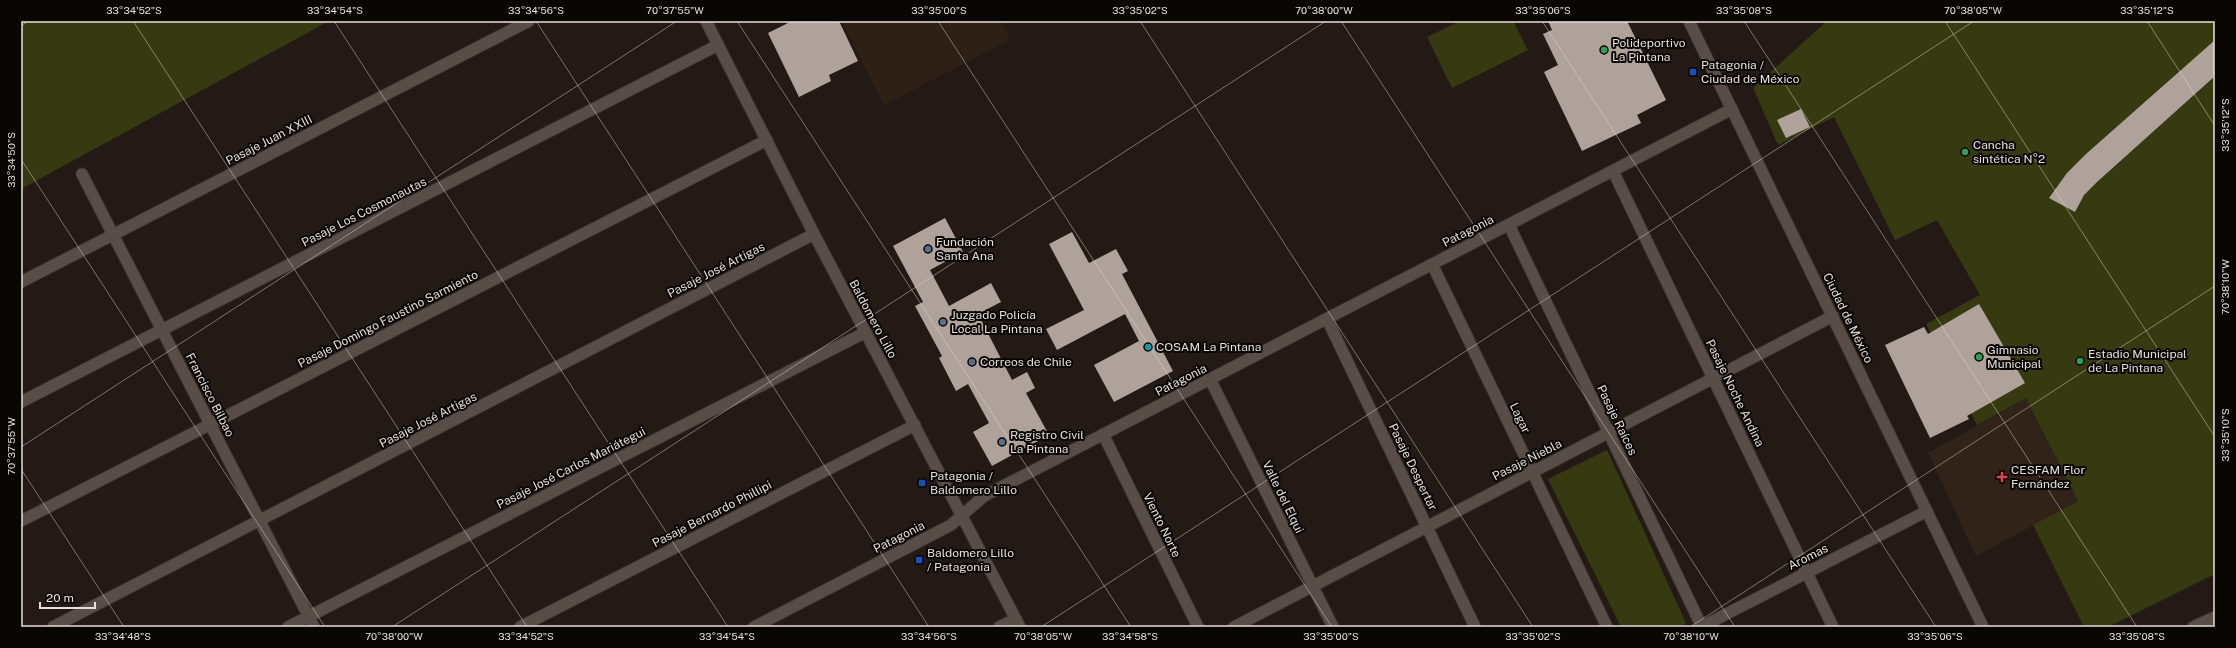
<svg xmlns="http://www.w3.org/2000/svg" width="2236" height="648" font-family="'Public Sans',sans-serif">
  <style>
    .industrial { fill: #2e2015 }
    .built { fill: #31221a }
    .green { fill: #373a11 }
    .building { fill: #afa29b }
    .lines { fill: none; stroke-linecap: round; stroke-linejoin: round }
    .minor-casing { stroke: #3c3533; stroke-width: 13 }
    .tertiary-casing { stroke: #3c3533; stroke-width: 13 }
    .minor { stroke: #594d47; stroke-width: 11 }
    .tertiary { stroke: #594d47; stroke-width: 11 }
    .ticks { fill: none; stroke: #e7dfdc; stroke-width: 1; stroke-opacity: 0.45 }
    .leisure-dot { fill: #2e9e5b; stroke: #0a0604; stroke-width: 1.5 }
    .transit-dot { fill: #1a4fb4; stroke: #0a0604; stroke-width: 1.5 }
    .service-dot { fill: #5c6f8a; stroke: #0a0604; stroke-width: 1.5 }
    .culture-dot { fill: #0f9aa8; stroke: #0a0604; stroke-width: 1.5 }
    .health-dot { fill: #e0444e; stroke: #0a0604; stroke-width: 1.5 }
    .labels { text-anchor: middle; stroke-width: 4; stroke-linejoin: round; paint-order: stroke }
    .poi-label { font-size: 12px; fill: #e7dfdc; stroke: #0a0604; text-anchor: start }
    .street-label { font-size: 12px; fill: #e7dfdc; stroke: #0a0604 }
    .neatline { fill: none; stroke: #e7dfdc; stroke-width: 1.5 }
    .ticks-label { font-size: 10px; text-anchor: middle; fill: #e7dfdc }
  </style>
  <rect width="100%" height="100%" fill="#241a15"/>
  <path class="industrial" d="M842,21H1002L1010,40L884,105Z"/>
  <path class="built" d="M2026,398L2078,501L1976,556L1928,453Z"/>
  <path class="green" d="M21,21H329L21,189Z
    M1460,21H1513L1528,50L1452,88L1427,37Z
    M1827,21H2215V574L2108,627H2084L2033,525L2078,501L2026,398L1977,425L1926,324L1980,295L1937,220L1895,240L1834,117L1778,145L1753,88Z
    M1607,450L1686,623L1679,627H1621L1548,479Z"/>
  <path class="building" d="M792,21H839L858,61L829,75L831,81L799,97L768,33Z
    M1548,21H1627L1666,100L1637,115L1641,123L1582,151L1544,72L1558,65L1543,34L1552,30Z
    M2215,40V76L2097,182L2084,195L2075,212L2049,198L2067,173L2086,154Z
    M1801,109L1810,127L1786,138L1777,120Z
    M945,218L963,252L930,270L949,306L991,283L1001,302L978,314L1012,380L1027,372L1035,388L1026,393L1049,435L992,466L973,432L989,423L968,384L956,391L939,358L942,356L915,306L923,302L893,246Z
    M1072,232L1089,263L1116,249L1128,271L1122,274L1173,371L1114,402L1094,365L1139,341L1125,314L1057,350L1046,329L1084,310L1049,244Z
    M1979,304L2025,383L1967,416L1969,419L1930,438L1885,345L1924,327L1928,334Z"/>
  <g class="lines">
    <g class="minor-casing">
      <path id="minor" d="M1613,171L1833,627
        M82,174L314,627
        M1509,225L1702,627
        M1432,264L1607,627
        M21,282L529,21
        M1327,319L1475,627
        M1210,379L1333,627
        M21,402L718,45
        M1103,434L1198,627
        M21,521L767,140
        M53,627L814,234
        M288,627L866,332
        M520,627L915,425
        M754,627L951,525L984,496L1732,109
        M999,627L1016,619
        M1234,627L1833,316
        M1701,627L1927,511
        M2193,627L2215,617"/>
    </g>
    <g class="tertiary-casing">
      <path id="tertiary" d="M706,21L814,234L1020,627
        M1689,21L1983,627"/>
    </g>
    <use href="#minor" class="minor"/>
    <use href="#tertiary" class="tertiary"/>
  </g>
  <path class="ticks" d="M133,21L527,627M334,21L728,627M536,21L929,627M737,21L1131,627M938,21L1332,627M1140,21L1533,627M1341,21L1735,627M1542,21L1936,627M1744,21L2137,627M1945,21L2215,437M2147,21L2215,126M21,26L28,21M21,159L325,627M21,447L677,21M21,469L124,627M392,627L1326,21M1041,627L1974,21M1690,627L2215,286"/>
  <g class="leisure-dot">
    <circle cx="1604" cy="50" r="4"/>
    <circle cx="1965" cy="152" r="4"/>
    <circle cx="1979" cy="357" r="4"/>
    <circle cx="2080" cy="361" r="4"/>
  </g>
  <g class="transit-dot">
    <rect x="1689" y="68" width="8" height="8" rx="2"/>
    <rect x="918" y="479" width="8" height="8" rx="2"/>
    <rect x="915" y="556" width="8" height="8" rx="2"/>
  </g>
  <g class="service-dot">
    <circle cx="928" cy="249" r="4"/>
    <circle cx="943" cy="322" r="4"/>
    <circle cx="972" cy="362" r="4"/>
    <circle cx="1002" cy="442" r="4"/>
  </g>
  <circle class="culture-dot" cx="1148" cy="347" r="4"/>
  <path class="health-dot" d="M2000 471h4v4h4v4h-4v4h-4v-4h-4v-4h4z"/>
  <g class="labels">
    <g class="poi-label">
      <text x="1612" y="47">Polideportivo<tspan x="1612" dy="14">La Pintana</tspan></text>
      <text x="1701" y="69">Patagonia /<tspan x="1701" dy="14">Ciudad de México</tspan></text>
      <text x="1973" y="149">Cancha<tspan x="1973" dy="14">sintética N°2</tspan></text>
      <text x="936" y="246">Fundación<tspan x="936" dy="14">Santa Ana</tspan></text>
      <text x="951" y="319">Juzgado Policía<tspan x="951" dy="14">Local La Pintana</tspan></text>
      <text x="1156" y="351">COSAM La Pintana</text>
      <text x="1987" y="354">Gimnasio<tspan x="1987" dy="14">Municipal</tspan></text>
      <text x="2088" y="358">Estadio Municipal<tspan x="2088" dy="14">de La Pintana</tspan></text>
      <text x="980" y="366">Correos de Chile</text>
      <text x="1010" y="439">Registro Civil<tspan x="1010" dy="14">La Pintana</tspan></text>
      <text x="2011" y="474">CESFAM Flor<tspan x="2011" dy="14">Fernández</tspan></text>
      <text x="930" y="480">Patagonia /<tspan x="930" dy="14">Baldomero Lillo</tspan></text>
      <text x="927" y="557">Baldomero Lillo<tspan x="927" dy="14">/ Patagonia</tspan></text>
    </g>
    <g class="street-label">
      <text transform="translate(269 140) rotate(-27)" y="4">Pasaje Juan XXIII</text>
      <text transform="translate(364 212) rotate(-27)" y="4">Pasaje Los Cosmonautas</text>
      <text transform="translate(1468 231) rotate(-27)" y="4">Patagonia</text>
      <text transform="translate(716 270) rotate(-27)" y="4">Pasaje José Artigas</text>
      <text transform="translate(1848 318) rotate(64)" y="4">Ciudad de México</text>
      <text transform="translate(388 319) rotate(-27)" y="4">Pasaje Domingo Faustino Sarmiento</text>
      <text transform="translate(873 319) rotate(62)" y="4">Baldomero Lillo</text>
      <text transform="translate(1181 380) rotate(-27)" y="4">Patagonia</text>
      <text transform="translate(1735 393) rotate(64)" y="4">Pasaje Noche Andina</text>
      <text transform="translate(210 395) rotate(63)" y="4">Francisco Bilbao</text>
      <text transform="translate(1520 418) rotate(64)" y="4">Lagar</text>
      <text transform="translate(428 420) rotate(-27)" y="4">Pasaje José Artigas</text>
      <text transform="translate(1617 420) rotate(64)" y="4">Pasaje Raíces</text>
      <text transform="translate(1527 460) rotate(-27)" y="4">Pasaje Niebla</text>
      <text transform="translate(1413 467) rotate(64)" y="4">Pasaje Despertar</text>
      <text transform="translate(571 468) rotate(-27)" y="4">Pasaje José Carlos Mariátegui</text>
      <text transform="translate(1283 497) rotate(64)" y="4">Valle del Elqui</text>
      <text transform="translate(712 514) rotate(-27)" y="4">Pasaje Bernardo Phillipi</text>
      <text transform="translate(1162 525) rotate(64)" y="4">Viento Norte</text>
      <text transform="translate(899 537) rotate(-27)" y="4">Patagonia</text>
      <text transform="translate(1808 557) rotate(-27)" y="4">Aromas</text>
    </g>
  </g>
  <rect width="2236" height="648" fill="none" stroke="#0a0604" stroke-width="44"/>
  <path d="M40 602v6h55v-6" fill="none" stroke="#e7dfdc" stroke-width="2"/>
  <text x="46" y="602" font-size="12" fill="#e7dfdc" stroke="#0a0604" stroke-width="3" paint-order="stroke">20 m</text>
  <rect x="22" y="22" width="2192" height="604" class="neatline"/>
  <g class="ticks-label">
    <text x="134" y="14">33°34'52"S</text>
    <text x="335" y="14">33°34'54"S</text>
    <text x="536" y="14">33°34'56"S</text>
    <text x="675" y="14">70°37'55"W</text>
    <text x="939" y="14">33°35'00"S</text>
    <text x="1140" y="14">33°35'02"S</text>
    <text x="1324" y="14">70°38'00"W</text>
    <text x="1543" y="14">33°35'06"S</text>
    <text x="1744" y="14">33°35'08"S</text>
    <text x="1973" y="14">70°38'05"W</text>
    <text x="2147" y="14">33°35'12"S</text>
    <text transform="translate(2225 125) rotate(-90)" y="4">33°35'12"S</text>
    <text transform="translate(11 160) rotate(-90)" y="4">33°34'50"S</text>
    <text transform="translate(2225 287) rotate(-90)" y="4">70°38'10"W</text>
    <text transform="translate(2225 435) rotate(-90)" y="4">33°35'10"S</text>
    <text transform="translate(11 446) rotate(-90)" y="4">70°37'55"W</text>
    <text x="123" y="640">33°34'48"S</text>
    <text x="394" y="640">70°38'00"W</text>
    <text x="526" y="640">33°34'52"S</text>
    <text x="727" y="640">33°34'54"S</text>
    <text x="929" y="640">33°34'56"S</text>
    <text x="1043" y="640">70°38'05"W</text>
    <text x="1130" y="640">33°34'58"S</text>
    <text x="1331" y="640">33°35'00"S</text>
    <text x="1533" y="640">33°35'02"S</text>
    <text x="1691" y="640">70°38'10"W</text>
    <text x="1935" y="640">33°35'06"S</text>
    <text x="2137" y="640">33°35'08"S</text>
  </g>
</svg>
